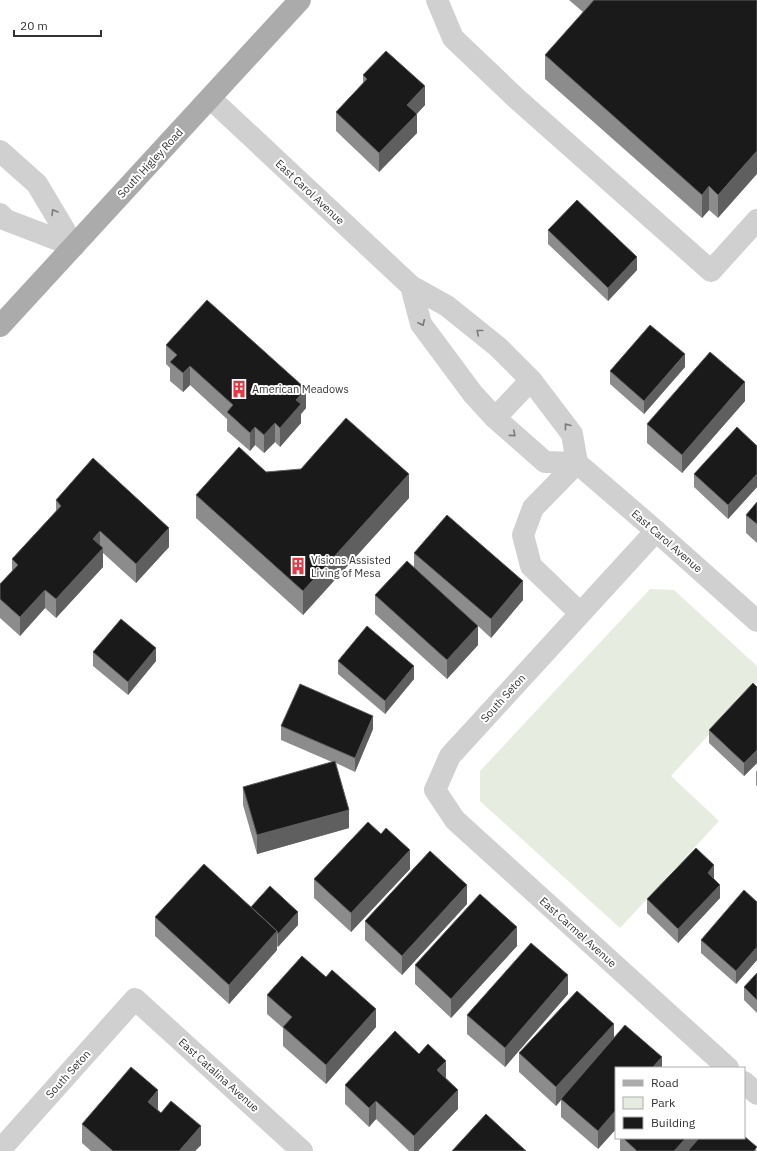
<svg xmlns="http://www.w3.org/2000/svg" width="757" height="1151" font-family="'IBM Plex Sans',sans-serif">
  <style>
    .green { fill: #e6ecdf }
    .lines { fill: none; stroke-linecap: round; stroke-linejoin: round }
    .minor { stroke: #d0d0d0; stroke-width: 22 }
    .major { stroke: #ababab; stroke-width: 22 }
    .wall { fill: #8c8c8c }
    .shaded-wall { fill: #5f5f5f }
    .building { fill: #1a1a1a; stroke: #5f5f5f }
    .oneway { stroke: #7a7a7a }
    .labels { text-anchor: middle; stroke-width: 4; stroke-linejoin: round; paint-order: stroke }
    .street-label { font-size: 11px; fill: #333; stroke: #fff }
    .poi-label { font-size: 11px; fill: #333; stroke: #fff; text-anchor: start }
  </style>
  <rect width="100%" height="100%" fill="#fff"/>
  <path class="green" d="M650,589L674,590L757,666V682L671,776L719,821L620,928L480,801V771Z"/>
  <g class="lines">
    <path class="minor" d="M437,0L453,38L516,98L711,271L757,220
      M210,98L411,286L447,306L498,347L531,380L572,434L577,463
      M0,151L37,184L74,246
      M0,214L6,220L74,246
      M411,286L421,324L473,394L495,418L545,462L577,463L656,531L757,621
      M495,418L531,380
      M577,463L533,508L523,535L531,566L580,613
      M656,531L450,756L435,790L455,820L728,1068
      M744,1082L757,1094
      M0,1150L135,999L302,1151"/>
    <path class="major" d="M0,326L300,0"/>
  </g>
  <path class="wall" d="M569,0H757L718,218L709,210L702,218L545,79V55L583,12Z
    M363,75L425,105L417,114V133L379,172L336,131V112L363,84Z
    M548,230L637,270L608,301L548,244Z
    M166,345L306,408L301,414V423L280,447L275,442L264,453L255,445L250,451L227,431V419L190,385L183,392L170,381V368L166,364Z
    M685,367L644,414L610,384V371Z
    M745,401L682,473L647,443V424Z
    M757,446V487L728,519L694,487V474Z
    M266,472L409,498L303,615L196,518V495Z
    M56,500L169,547L136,583L103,553V567L56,618L45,608L20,636L0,618V584L12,571V559L56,511Z
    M757,502V543L746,533V515Z
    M414,553L523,600L491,638L478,626V645L447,679L375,614V595L414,568Z
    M93,652L156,661L128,695L93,666Z
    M338,661L414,679L385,714L338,674Z
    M757,687V763L744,776L709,743V730Z
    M281,726L373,729L355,772L336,763L349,828L257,854L243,805V787L332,762L281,740Z
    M757,770V786L756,785V772Z
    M410,869L351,932L314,898V879Z
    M714,879L720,898L678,943L647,913V899Z
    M757,902V960L736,984L701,953V940Z
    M467,904L402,975L365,940V921Z
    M251,907L298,925L277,947V950L229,1004L155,936V917Z
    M517,946L451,1018L415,984V965Z
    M757,973V1013L744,1000V987Z
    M568,994L505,1067L467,1034V1015Z
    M267,995L376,1027L326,1084L283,1046V1028L267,1014Z
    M614,1038L662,1068H616V1129L598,1149L561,1117V1100L556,1106L519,1072V1053Z
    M446,1079L458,1109L418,1151H409L376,1119L369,1127L345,1104V1085Z
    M158,1109V1110L161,1113L201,1145L195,1151H91L82,1143V1124Z
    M620,1138H744L757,1151H620Z"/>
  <path class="shaded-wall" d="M425,86V105L407,124V105Z
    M417,114V133L379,172V153Z
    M757,151V174L718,218V195Z
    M709,186V210L702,218V195Z
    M637,257V270L608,301V288Z
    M685,354V367L644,414V401Z
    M190,366V385L183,392V373Z
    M745,382V401L682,473V455Z
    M306,389V408L301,414V423L280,447V428L296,400Z
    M275,423V442L264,453V435Z
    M255,427V445L250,451V433Z
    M409,474V498L303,615V591Z
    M757,474V487L728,519V505Z
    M169,528V547L136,583V564Z
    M100,531V550L93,539Z
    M103,548V567L56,618V599Z
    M523,581V600L491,638V619Z
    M45,590V608L20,636V617Z
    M478,626V645L447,679V660Z
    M156,648V661L128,695V682Z
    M414,666V679L385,714V701Z
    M373,716V729L355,772V758Z
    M757,750V763L744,776V763Z
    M349,810V828L257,854V835Z
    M410,850V869L351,932V913Z
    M714,865V879L708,886V873Z
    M467,885V904L402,975V956Z
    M720,885V898L678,943V929Z
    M298,912V925L278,947V934Z
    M517,927V946L451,1018V999Z
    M277,931V950L229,1004V985Z
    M757,947V960L736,984V971Z
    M568,975V994L505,1067V1048Z
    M376,1009V1027L326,1084V1065Z
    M614,1024V1043L561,1099V1100L556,1106V1087Z
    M662,1057V1068H652Z
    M446,1061V1080L437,1070Z
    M158,1090V1109L148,1121V1102Z
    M458,1090V1109L418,1151H414V1136Z
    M376,1101V1119L369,1127V1108Z
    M616,1110V1129L598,1149V1131Z
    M201,1126V1145L195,1151H179Z
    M686,1138H704L692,1151H674Z"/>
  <path class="building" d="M594,0H757V151L718,195L709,186L702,195L545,55Z
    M386,51L425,86L407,105L417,114L379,153L336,112L367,79L363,75Z
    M577,200L637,257L608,288L548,230Z
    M207,300L306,389L296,400L301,404L280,428L275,423L264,435L255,427L250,433L227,412L233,405L190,366L183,373L170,362L177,355L166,345Z
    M650,325L685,354L644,401L610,371Z
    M710,352L745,382L682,455L647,424Z
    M346,418L409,474L303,591L196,495L239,447L266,472L301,469Z
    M737,427L757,446V474L728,505L694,474Z
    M93,458L169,528L136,564L100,531L93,539L103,548L56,599L45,590L20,617L0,599V584L18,565L12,559L61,506L56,500Z
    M757,502V524L746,515Z
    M447,515L523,581L491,619L414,553Z
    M407,561L478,626L447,660L375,595Z
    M121,619L156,648L128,682L93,652Z
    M367,626L414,666L385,701L338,661Z
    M753,683L757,687V750L744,763L709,730Z
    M300,684L373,716L355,758L281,726Z
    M335,761L349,810L257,835L243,787Z
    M368,822L381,834L386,828L410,850L351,913L314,879Z
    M696,848L714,865L708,873L720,885L678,929L647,899Z
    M430,851L467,885L402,956L365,921Z
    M204,864L277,931L229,985L155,917Z
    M270,886L298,912L278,934L277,931L251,907Z
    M744,890L757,902V947L736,971L701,940Z
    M480,894L517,927L451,999L415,965Z
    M531,943L568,975L505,1048L467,1015Z
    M302,956L326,977L332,970L376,1009L326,1065L283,1027L292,1017L267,995Z
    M757,973V1000L744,987Z
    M577,991L614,1024L556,1087L519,1053Z
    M625,1025L662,1057L652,1068H616V1110L598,1131L561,1099Z
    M395,1031L419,1054L428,1044L446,1061L437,1070L458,1090L414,1136L376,1101L369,1108L345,1085Z
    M131,1067L158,1090L148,1102L161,1113L171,1101L201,1126L179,1151H113L82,1124Z
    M486,1114L526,1151H452Z
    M744,1136L757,1147L754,1151H688L699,1138H744Z
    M623,1138H686L674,1151H637Z"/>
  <defs><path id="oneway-chevron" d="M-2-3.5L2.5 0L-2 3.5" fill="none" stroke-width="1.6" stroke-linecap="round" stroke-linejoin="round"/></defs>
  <g class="oneway">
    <use href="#oneway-chevron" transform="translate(54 212) rotate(-121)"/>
    <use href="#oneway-chevron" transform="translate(422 323) rotate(65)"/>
    <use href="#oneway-chevron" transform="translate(479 332) rotate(-141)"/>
    <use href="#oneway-chevron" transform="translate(567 426) rotate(-128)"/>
    <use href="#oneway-chevron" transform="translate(513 434) rotate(41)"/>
  </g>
  <defs>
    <g id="building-bare" transform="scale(1.38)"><path d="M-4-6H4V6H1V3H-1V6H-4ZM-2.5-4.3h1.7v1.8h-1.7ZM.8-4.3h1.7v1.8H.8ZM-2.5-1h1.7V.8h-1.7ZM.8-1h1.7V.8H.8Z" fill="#e63946" stroke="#fff" stroke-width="2.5" paint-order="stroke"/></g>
  </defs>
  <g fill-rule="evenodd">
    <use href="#building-bare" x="239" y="389"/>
    <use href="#building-bare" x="298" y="566"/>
  </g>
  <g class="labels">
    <g class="street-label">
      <text transform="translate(150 163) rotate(-47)" y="4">South Higley Road</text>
      <text transform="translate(310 192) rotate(43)" y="4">East Carol Avenue</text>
      <text transform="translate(667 541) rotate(41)" y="4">East Carol Avenue</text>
      <text transform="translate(503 698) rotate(-48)" y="4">South Seton</text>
      <text transform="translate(578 932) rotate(42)" y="4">East Carmel Avenue</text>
      <text transform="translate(68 1074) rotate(-48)" y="4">South Seton</text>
      <text transform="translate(219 1075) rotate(42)" y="4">East Catalina Avenue</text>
    </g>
    <g class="poi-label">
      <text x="252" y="393">American Meadows</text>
      <text x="311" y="564">Visions Assisted<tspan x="311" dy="13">Living of Mesa</tspan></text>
    </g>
  </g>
  <rect x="615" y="1067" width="130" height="72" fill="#ffffff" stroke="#adadad"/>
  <rect x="623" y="1080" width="20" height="6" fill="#ababab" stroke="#adadad"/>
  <text x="651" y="1087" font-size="12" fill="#333333">Road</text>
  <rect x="623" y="1097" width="20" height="12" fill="#e6ecdf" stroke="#adadad"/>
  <text x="651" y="1107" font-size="12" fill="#333333">Park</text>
  <rect x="623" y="1117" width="20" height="12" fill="#1a1a1a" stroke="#adadad"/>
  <text x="651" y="1127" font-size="12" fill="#333333">Building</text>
  <path d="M14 30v6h87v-6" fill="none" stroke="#333333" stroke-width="2"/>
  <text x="20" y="30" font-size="12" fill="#333333" stroke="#ffffff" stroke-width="3" paint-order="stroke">20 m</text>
</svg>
